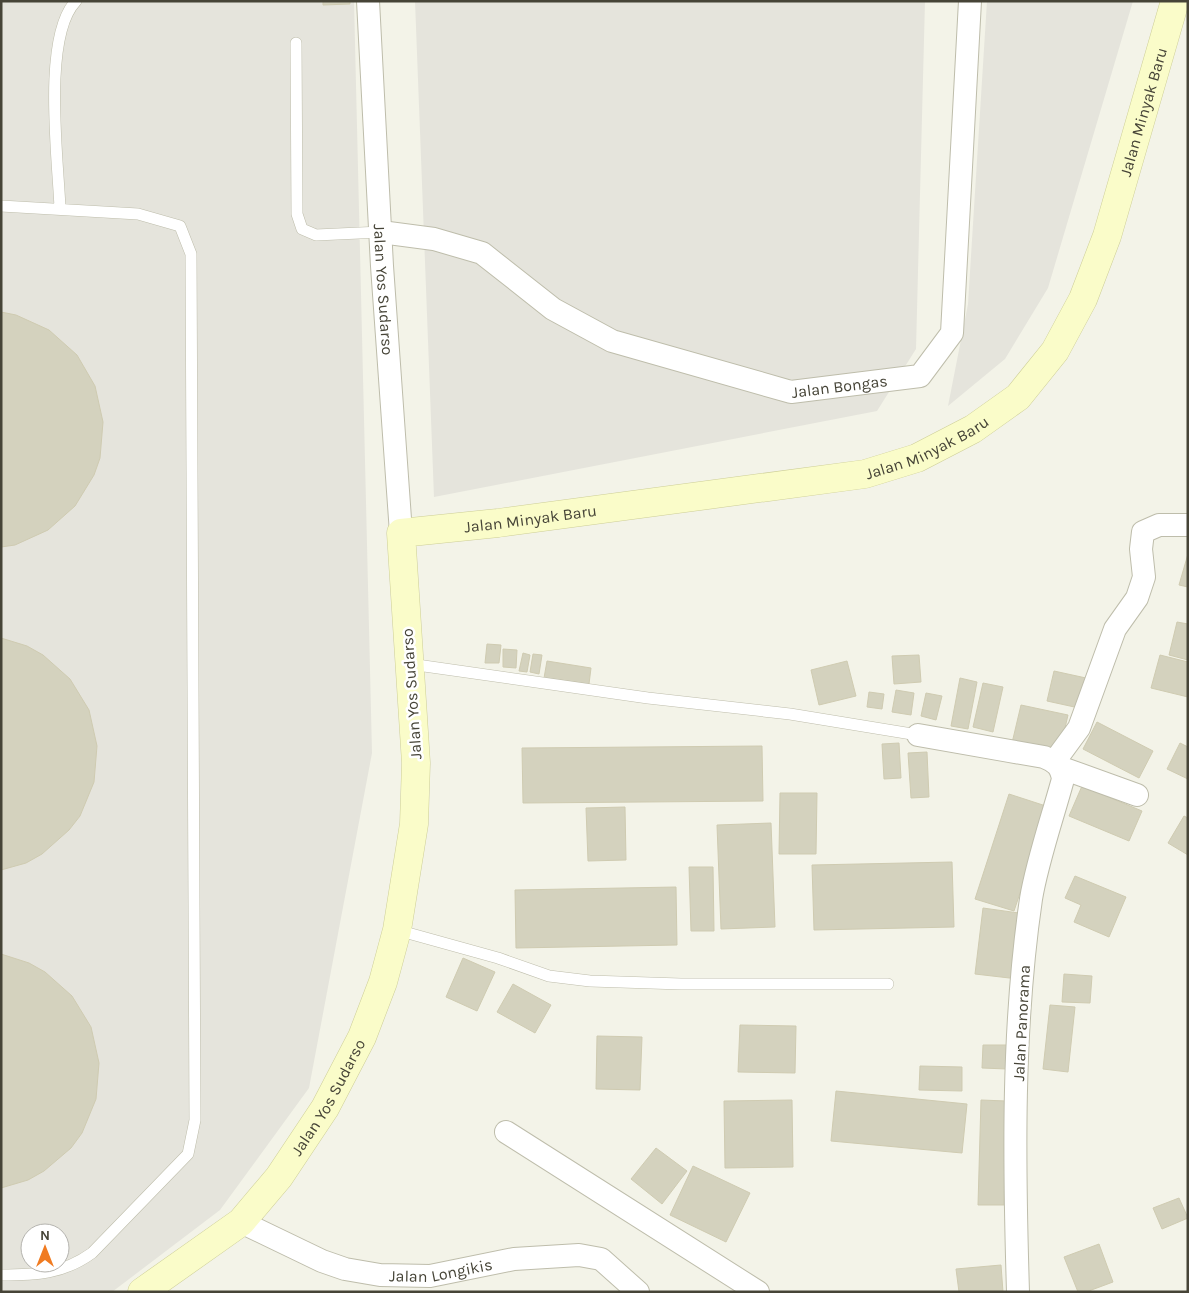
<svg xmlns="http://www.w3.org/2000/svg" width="1189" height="1293" font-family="Karla,sans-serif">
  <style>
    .industrial { fill: #e5e4dc; fill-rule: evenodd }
    .building { fill: #d4d2be; stroke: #cfcbb1 }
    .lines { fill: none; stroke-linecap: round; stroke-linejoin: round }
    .lane-casing { stroke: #bebdab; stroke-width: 12 }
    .street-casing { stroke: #bebdab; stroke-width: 24 }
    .secondary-casing { stroke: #cdce97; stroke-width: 29 }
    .lane { stroke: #fff; stroke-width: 11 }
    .street { stroke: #fff; stroke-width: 22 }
    .secondary { stroke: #fafcc9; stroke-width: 28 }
    .labels { text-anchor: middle; stroke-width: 5; stroke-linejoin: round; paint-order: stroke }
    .street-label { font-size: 16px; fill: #464437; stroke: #fff }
  </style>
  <rect width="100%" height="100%" fill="#f3f3e8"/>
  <path class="industrial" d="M1,1H354L372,753L309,1088L220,1210L112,1292H1ZM30,1233H60V1263H30Z
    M415,1H925L916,349L877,411L434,497Z
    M987,1H1133L1048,288L1005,359L948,406L968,304Z"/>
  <path class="building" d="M323,1H350V4L323,5Z
    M1,312L16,315L49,330L77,355L95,386L103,422L100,458L94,475L75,506L48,530L15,545L1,547Z
    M1188,554V587L1179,585Z
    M1177,622L1188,624V660L1169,655Z
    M1,638L27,646L43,655L70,679L89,710L97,746L94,782L80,816L69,830L42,854L26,863L1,870Z
    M487,644L501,645L499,663H485Z
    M503,649L517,650L516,668L503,667Z
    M523,653L530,655L527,672L519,671Z
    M533,654L542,655L539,674L530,672Z
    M919,655L921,682L894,684L892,656Z
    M1160,655L1188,662V697L1151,688Z
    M547,661L591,668L589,684L544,678Z
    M847,661L856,696L819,705L811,670Z
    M1054,671L1086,678L1079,708L1047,701Z
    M960,678L977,682L968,729L951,726Z
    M983,683L1003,687L993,732L973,727Z
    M896,690L914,693L911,715L892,712Z
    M869,692L884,694L882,709L867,707Z
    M926,693L942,696L936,720L921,716Z
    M1021,705L1068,715L1059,754L1012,743Z
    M1097,722L1153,751L1139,778L1083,749Z
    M899,743L901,778L884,779L882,744Z
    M1180,743L1188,747V779L1167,769Z
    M762,746L763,801L523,803L522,748Z
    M927,752L929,797L911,798L908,753Z
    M1082,786L1142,811L1129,841L1069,816Z
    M780,793H817L816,854H779Z
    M1009,794L1049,807L1014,911L975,899Z
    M625,807L626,860L588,861L586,808Z
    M1184,816L1188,818V855L1168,843Z
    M771,823L775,927L721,929L717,825Z
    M952,862L954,927L814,930L812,865Z
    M689,867H713L714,931H691Z
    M1075,876L1126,897L1109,937L1074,922L1081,905L1065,898Z
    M676,887L677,945L516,948L515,890Z
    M983,908L1026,914L1018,979L975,974Z
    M1,954L29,963L45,972L72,996L91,1027L99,1063L96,1099L82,1133L71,1148L44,1171L28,1180L1,1188Z
    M463,958L495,972L477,1011L446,997Z
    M1064,974L1092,976L1090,1003L1062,1002Z
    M513,984L551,1005L535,1033L497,1012Z
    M1050,1005L1075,1007L1068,1072L1043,1069Z
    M740,1025L796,1026L795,1073L738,1072Z
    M597,1036L642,1037L640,1090L596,1089Z
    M983,1045H1008L1007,1069L982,1068Z
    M920,1066L962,1067V1091L919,1090Z
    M836,1091L967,1104L962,1153L831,1141Z
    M792,1100L793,1167L725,1168L724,1101Z
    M981,1100L1006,1101L1004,1205H978Z
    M656,1148L687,1171L662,1204L631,1179Z
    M693,1166L750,1193L726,1242L670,1215Z
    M1179,1198L1188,1218L1162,1229L1153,1208Z
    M1099,1244L1113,1282L1086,1292H1078L1064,1257Z
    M1001,1265L1003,1292H959L956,1269Z"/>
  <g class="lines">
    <g class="lane-casing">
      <path id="lane" d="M296,43L297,214L302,229L316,235L381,232
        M1,206L138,214L180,226L191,254L195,1120L188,1154L92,1253C63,1274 36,1275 1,1275
        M60,208C58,159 42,36 76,1
        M410,664L648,698L790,714L918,735
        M397,930L498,958L549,976L590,981L681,984H888"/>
    </g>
    <g class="street-casing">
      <g id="street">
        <path id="s1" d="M368,1L382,266L401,533"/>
        <path id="s2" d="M381,232L434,239L482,253L553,309L612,341L791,392L920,376L952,333L970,1"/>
        <path d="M918,735L1044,757C1056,762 1061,766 1063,779C1053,816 1037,862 1031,899C1012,1028 1014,1162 1018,1292"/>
        <path d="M1054,762L1079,728L1115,629L1137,598L1144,577L1141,549L1143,532L1159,525H1188"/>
        <path d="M1062,768L1137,795"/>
        <path d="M506,1132L758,1292"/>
        <path id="s3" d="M241,1222L322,1261L345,1269L380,1275L430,1276L514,1259L579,1255L601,1259L638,1292"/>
      </g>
    </g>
    <g class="secondary-casing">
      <g id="secondary">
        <path id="s4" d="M142,1292L241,1222L279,1177L325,1108L362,1037L383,982L397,930L414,824L416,763L401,533L498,523L865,474L917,458L973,429L1018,397L1055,351L1083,299L1107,236L1175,1"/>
      </g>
    </g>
    <use href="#lane" class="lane"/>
    <use href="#street" class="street"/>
    <use href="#secondary" class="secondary"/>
  </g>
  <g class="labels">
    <g class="street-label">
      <text dy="6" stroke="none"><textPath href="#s4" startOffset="1810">Jalan Minyak Baru</textPath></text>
      <text dy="6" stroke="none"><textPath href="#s1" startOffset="289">Jalan Yos Sudarso</textPath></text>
      <text dy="6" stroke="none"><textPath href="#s2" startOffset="496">Jalan Bongas</textPath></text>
      <text dy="6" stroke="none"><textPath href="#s4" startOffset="1390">Jalan Minyak Baru</textPath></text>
      <text dy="6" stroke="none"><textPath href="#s4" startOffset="985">Jalan Minyak Baru</textPath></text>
      <text transform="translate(411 694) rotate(-94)" y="6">Jalan Yos Sudarso</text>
      <text transform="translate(1021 1023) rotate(-87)" y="6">Jalan Panorama</text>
      <text dy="6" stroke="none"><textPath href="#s4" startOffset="274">Jalan Yos Sudarso</textPath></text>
      <text dy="6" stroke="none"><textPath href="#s3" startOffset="211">Jalan Longikis</textPath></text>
    </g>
  </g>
  <rect width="1189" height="1293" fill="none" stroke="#464437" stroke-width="5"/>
  <g transform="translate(45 1248)"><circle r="24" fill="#ffffff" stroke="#b5b4af"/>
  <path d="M0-4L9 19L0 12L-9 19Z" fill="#f07b21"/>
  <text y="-8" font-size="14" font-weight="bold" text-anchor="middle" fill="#464437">N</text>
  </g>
</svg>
